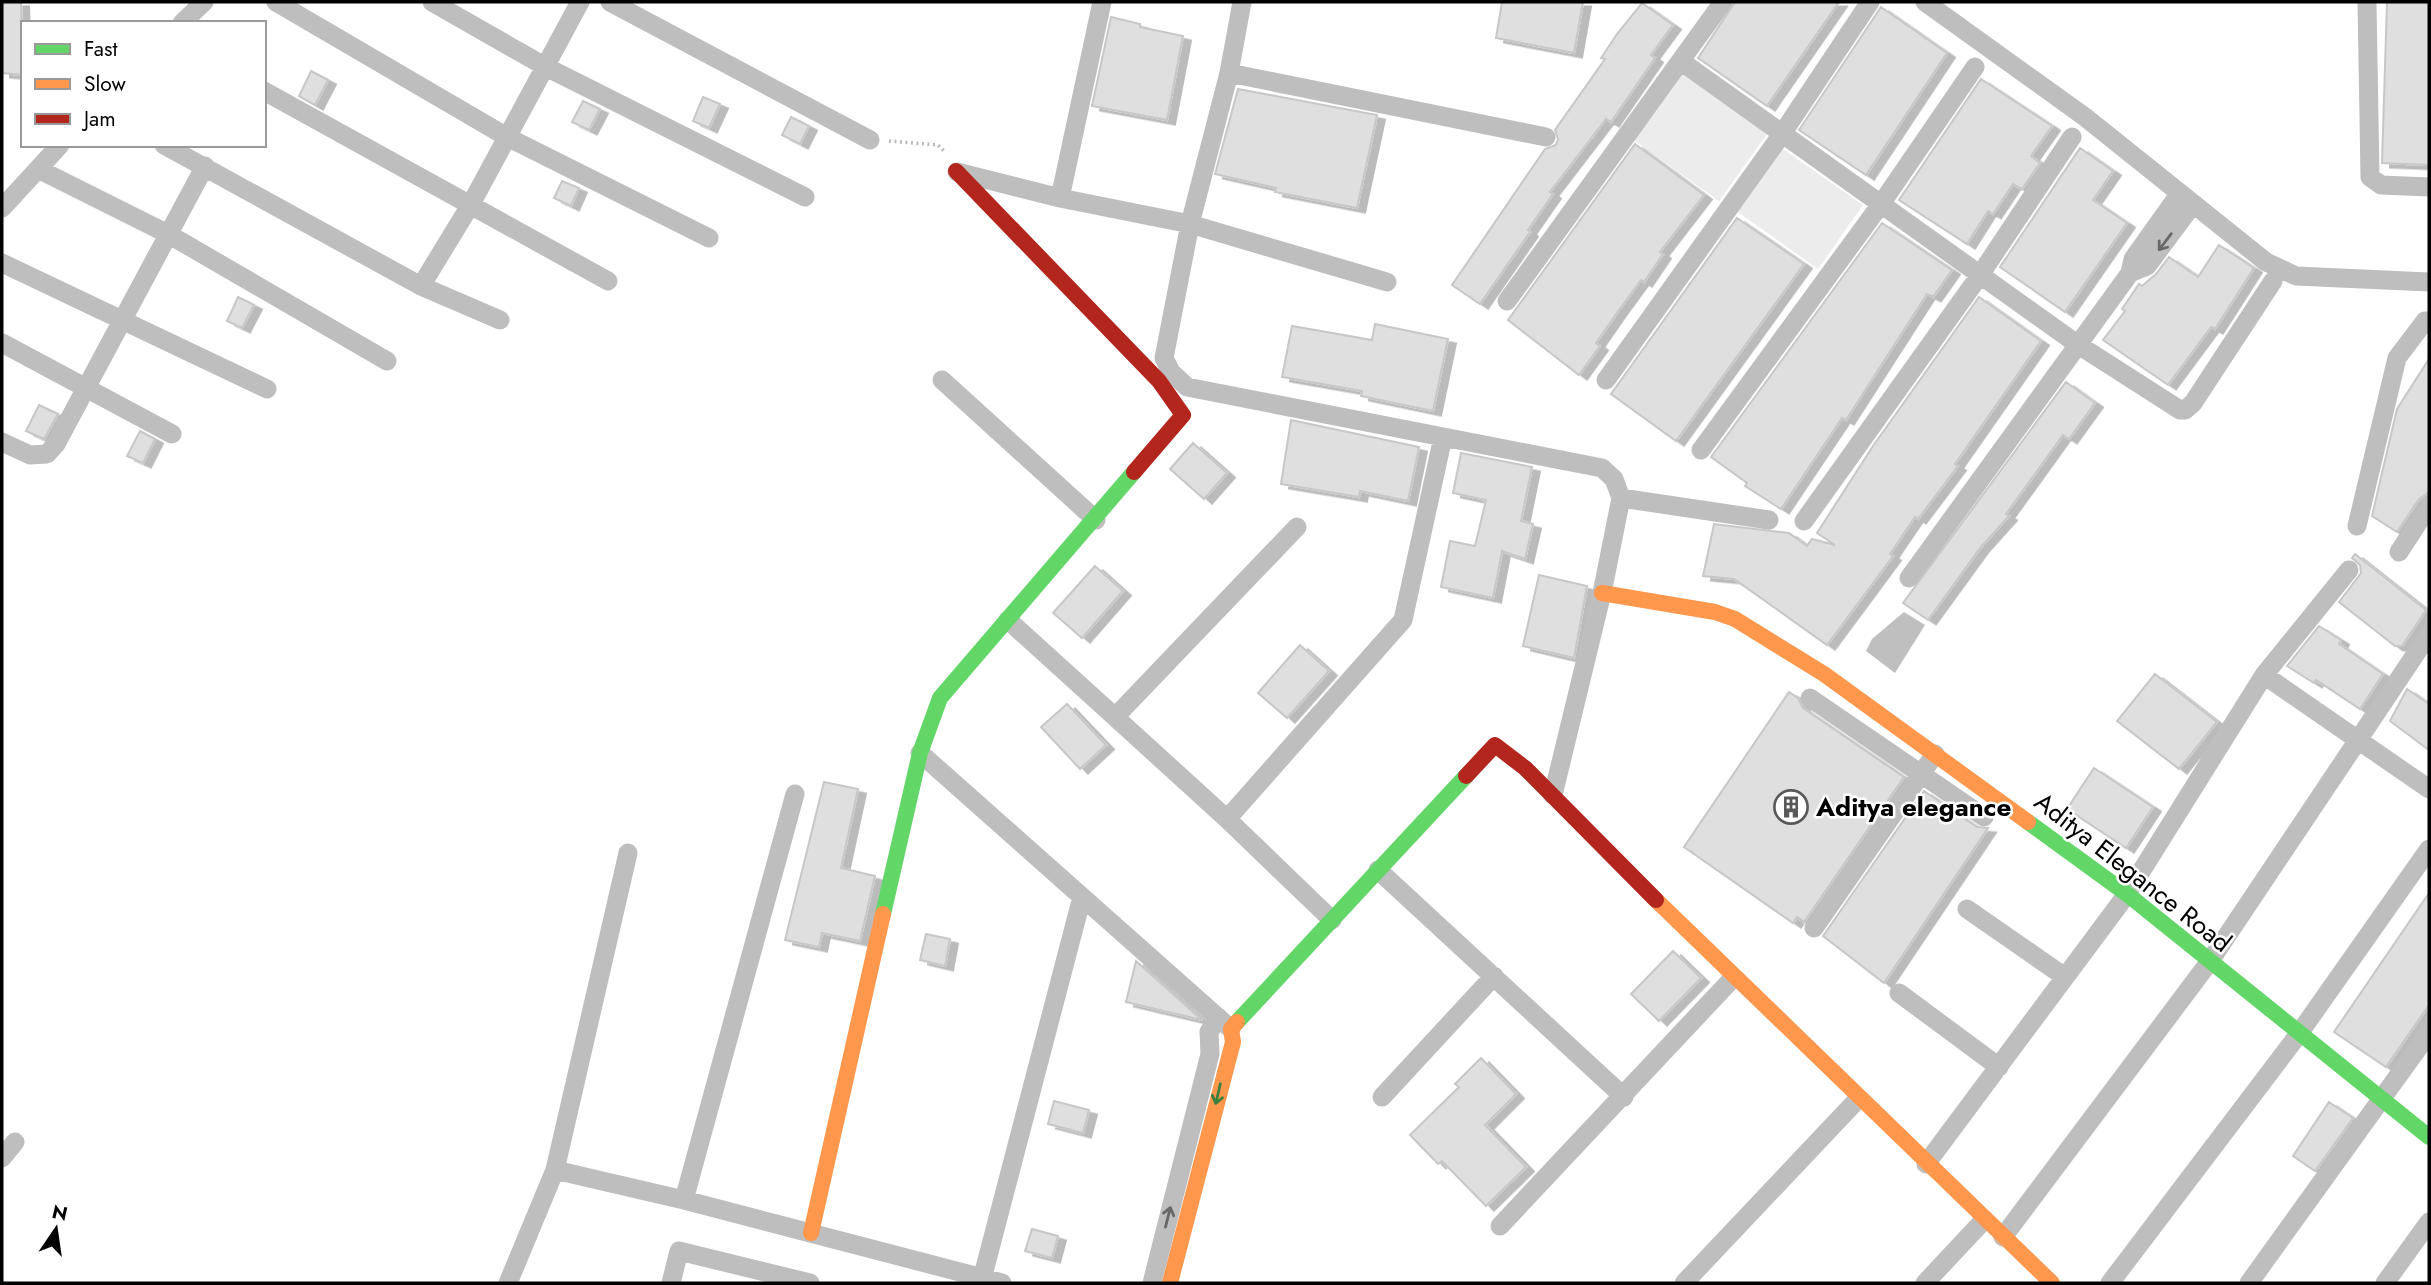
<svg xmlns="http://www.w3.org/2000/svg" width="2431" height="1285" font-family="Jost,sans-serif">
  <style>
    .green { fill: #ececec }
    .water { fill: #bfbfbf }
    .building { fill: #dfdfdf; stroke: #c7c7c7; stroke-width: 2; filter: url(#shadow) }
    .lines { fill: none; stroke-linecap: round; stroke-linejoin: round }
    .path { stroke: #b9b9b9; stroke-width: 3.5; stroke-dasharray: 2 3.5; stroke-linecap: butt }
    .street { stroke: #bebebe; stroke-width: 19 }
    .fast { stroke: #63d668; stroke-width: 16 }
    .slow { stroke: #ff974d; stroke-width: 16 }
    .jam { stroke: #b3261e; stroke-width: 16 }
    .oneway { stroke: #686868 }
    .oneway2 { stroke: #3b803e }
    .labels { text-anchor: middle; stroke-width: 5; stroke-linejoin: round; paint-order: stroke }
    .poi-label { font-size: 26px; font-weight: bold; fill: #000; stroke: #fff; text-anchor: start }
    .street-label { font-size: 26px; fill: #000; stroke: #fff }
  </style>
  <defs>
    <filter id="shadow"><feDropShadow dx="8" dy="4.5" stdDeviation="0" flood-color="#0004"/></filter>
  </defs>
  <rect width="100%" height="100%" fill="#fff"/>
  <path class="green" d="M1680,72L1767,134L1719,201L1632,139Z
    M1780,147L1863,205L1818,269L1735,210Z"/>
  <path class="water" d="M1904,612L1925,625L1895,673L1866,651L1872,639Z"/>
  <path class="building" d="M2,2H21L23,75L2,73Z
    M1502,2H1583L1574,53L1496,38Z
    M1735,2H1839L1767,106L1698,58Z
    M2387,2H2429V165L2382,163Z
    M1642,3L1673,25L1651,55L1655,58L1611,122L1606,119L1550,192L1553,194L1528,230L1530,232L1480,304L1452,285L1545,149L1556,145L1558,139L1555,130L1605,59L1601,58L1617,34Z
    M1881,7L1947,53L1866,175L1799,130Z
    M1111,17L1140,24V27L1183,36L1167,120L1092,106Z
    M311,71L328,80L315,105L299,96Z
    M1981,79L2052,126L2031,156L2040,163L2022,189L2013,184L1993,214L1988,211L1967,244L1899,200Z
    M1238,89L1377,115L1357,208L1275,192L1276,188L1215,174Z
    M703,97L720,104L709,128L693,121Z
    M583,101L600,109L589,130L572,122Z
    M791,117L809,126L800,144L782,135Z
    M1635,144L1704,195L1660,252L1663,254L1644,282L1641,280L1619,310L1596,343L1600,346L1579,375L1508,320Z
    M2080,148L2113,171L2093,200L2127,223L2065,312L2000,267Z
    M562,181L579,188L571,206L554,198Z
    M1737,218L1804,264L1676,441L1611,394Z
    M1882,223L1952,270L1933,297L1927,294L1846,420L1842,418L1781,509L1745,486L1747,483L1711,457Z
    M2219,245L2254,268L2215,329L2211,327L2168,385L2103,340L2125,311L2122,309L2139,284L2142,286L2156,274L2169,257L2198,277Z
    M238,297L254,305L242,328L227,321Z
    M1979,297L2041,341L1955,464L1958,466L1918,519L1915,517L1890,554L1893,556L1827,645L1734,579L1703,576L1714,524L1789,533L1807,546L1812,539L1835,545L1817,533L1873,446Z
    M1375,324L1448,339L1433,411L1361,396L1362,391L1282,377L1292,326L1372,340Z
    M2429,359V492L2419,499L2397,532L2372,516L2397,409Z
    M2066,382L2095,403L2069,439L2063,435L2006,514L2009,516L1981,547L1928,620L1903,603Z
    M39,405L58,414L44,439L26,431Z
    M1291,420L1419,447L1408,501L1360,491L1359,497L1281,484Z
    M140,431L155,439L143,463L127,456Z
    M1193,443L1227,473L1204,499L1170,469Z
    M1461,453L1532,467L1521,521L1533,524L1525,559L1502,551L1493,598L1441,587L1450,541L1475,546L1486,500L1453,493Z
    M2355,554L2426,610L2402,646H2395L2339,602L2361,573L2360,565L2352,558Z
    M1095,566L1123,591L1082,638L1053,613Z
    M1539,575L1587,586L1574,658L1523,646Z
    M2319,626L2341,640L2339,644L2383,674L2360,709L2316,680L2314,683L2287,666Z
    M1300,645L1329,671L1287,718L1258,693Z
    M2155,674L2217,722L2179,769L2117,721Z
    M2407,689L2429,704V750L2390,721Z
    M1789,692L1798,698L1803,708L1904,777L1804,922L1797,917L1793,923L1684,847Z
    M1067,704L1106,745L1080,769L1041,727Z
    M2094,768L2153,807L2126,848L2067,809Z
    M824,782L858,789L841,868L875,876L860,941L822,933L819,947L785,940Z
    M1924,791L1977,827L1988,828L1884,983L1823,936Z
    M2429,893V1005L2386,1067L2334,1032Z
    M926,934L950,939L945,966L920,960Z
    M1673,951L1701,978L1659,1021L1631,994Z
    M1136,961L1202,1020L1126,1002Z
    M1481,1058L1516,1094L1485,1125L1526,1167L1486,1206L1442,1161L1438,1164L1410,1135L1459,1087L1455,1084Z
    M1054,1101L1089,1110L1083,1133L1048,1124Z
    M2329,1102L2353,1118L2315,1171L2293,1156Z
    M1032,1229L1058,1236L1052,1258L1025,1251Z"/>
  <g class="lines">
    <path class="path" d="M889,141L938,145L945,152"/>
    <path class="street" d="M276,2L507,137L709,238
      M432,2L546,67L805,197
      M610,2L870,140
      M1242,2L1229,73L1190,224L1164,358L1171,372L1187,387L1602,468L1614,479L1621,498L1602,593L1553,795
      M1925,2L2085,117L2266,262L2296,276L2429,282
      M2367,2L2370,177L2381,185L2429,187
      M182,23L204,2
      M1682,62L2077,344L2180,410H2185L2193,403L2273,281
      M1229,73L1546,137
      M264,91L608,281
      M164,145L421,286L471,204L580,2
      M38,169L168,234L387,361
      M957,172L1060,198L1190,224L1387,282
      M1060,198L1102,2
      M2,208L60,145
      M2,263L267,389
      M2130,273L2147,266L2193,204
      M421,286L500,320
      M1507,301L1723,2
      M2,343L172,434
      M942,380L1096,520
      M1606,380L1782,134L1870,2
      M2,442L30,455L47,454L56,444L205,166
      M1701,450L1881,204L1975,67
      M1621,498L1769,520
      M1804,521L1980,275L2072,137
      M2357,526L2397,358L2425,321H2429
      M1297,527L1115,717L1227,819L1332,920
      M2399,552L2429,506
      M2349,570L2264,675L2429,789
      M1909,578L2130,273L2133,259L2180,193
      M1008,620L1115,717
      M1810,698L1984,817
      M920,753L1231,1029
      M1227,819L1403,620L1443,437
      M1378,870L1624,1097
      M1967,909L2065,977
      M1814,928L1935,754
      M1899,993L1999,1067
      M1382,1097L1494,976
      M2,1158L15,1142
      M1926,1164L2127,894L2264,675
      M555,1170L684,1200L1002,1283
      M684,1200L795,794
      M1500,1226L1733,978
      M2003,1237L2210,961L2429,634
      M508,1283L555,1170L628,853
      M671,1283L679,1251L810,1283
      M981,1283L1082,897
      M1152,1283L1210,1054L1209,1032L1218,1017
      M1684,1283L1858,1099
      M1925,1283L1984,1220
      M2110,1283L2298,1035L2429,849
      M2249,1283L2429,1033
      M2385,1283L2429,1222"/>
    <path class="fast" d="M2028,822L2127,894L2429,1137
      M883,914L920,753L940,698L1134,472
      M1237,1022L1466,776"/>
    <path class="slow" d="M1602,593L1715,612L1735,619L1824,674L2028,822
      M1656,900L2052,1283
      M811,1233L883,914
      M1170,1283L1233,1042L1231,1029L1237,1022"/>
    <path class="jam" d="M956,171L1159,381L1183,415L1134,472
      M1466,776L1495,745L1525,768L1656,900"/>
  </g>
  <defs><path id="oneway-shaft" d="M-6 0H5M1.5-3L5.5 0L1.5 3" fill="none" stroke-width="1.6" stroke-linecap="round" stroke-linejoin="round" transform="scale(1.75)"/></defs>
  <g class="oneway">
    <use href="#oneway-shaft" transform="translate(2165 242) rotate(127)"/>
    <use href="#oneway-shaft" transform="translate(1168 1217) rotate(-76)"/>
  </g>
  <use class="oneway2" href="#oneway-shaft" transform="translate(1218 1094) rotate(103)"/>
  <defs>
    <g id="building-ring" transform="scale(1.75)"><circle r="9.5" fill="#fff" stroke="#595959" stroke-width="1.5"/><path d="M-4-6H4V6H1V3H-1V6H-4ZM-2.5-4.3h1.7v1.8h-1.7ZM.8-4.3h1.7v1.8H.8ZM-2.5-1h1.7V.8h-1.7ZM.8-1h1.7V.8H.8Z" fill="#595959"/></g>
  </defs>
  <g fill-rule="evenodd">
    <use href="#building-ring" x="1791" y="807"/>
  </g>
  <g class="labels">
    <g class="poi-label">
      <text x="1816" y="816">Aditya elegance</text>
    </g>
    <g class="street-label">
      <text transform="translate(2133 872) rotate(38)" y="9">Aditya Elegance Road</text>
    </g>
  </g>
  <rect width="2431" height="1285" fill="none" stroke="#000000" stroke-width="7"/>
  <rect x="21" y="21" width="245" height="126" fill="#ffffff" stroke="#999999" stroke-width="2"/>
  <rect x="35" y="44" width="35" height="10" fill="#63d668" stroke="#999999" stroke-width="2"/>
  <text x="84" y="56" font-size="21" fill="#000000">Fast</text>
  <rect x="35" y="79" width="35" height="10" fill="#ff974d" stroke="#999999" stroke-width="2"/>
  <text x="84" y="91" font-size="21" fill="#000000">Slow</text>
  <rect x="35" y="114" width="35" height="10" fill="#b3261e" stroke="#999999" stroke-width="2"/>
  <text x="84" y="126" font-size="21" fill="#000000">Jam</text>
  <g transform="translate(56 1229) rotate(13)" stroke="#ffffff" stroke-width="5" paint-order="stroke">
  <path d="M0-5L12 26L0 18L-12 26Z" fill="#000000"/>
  <text y="-10" font-size="19" font-weight="bold" text-anchor="middle" fill="#000000">N</text>
  </g>
</svg>
